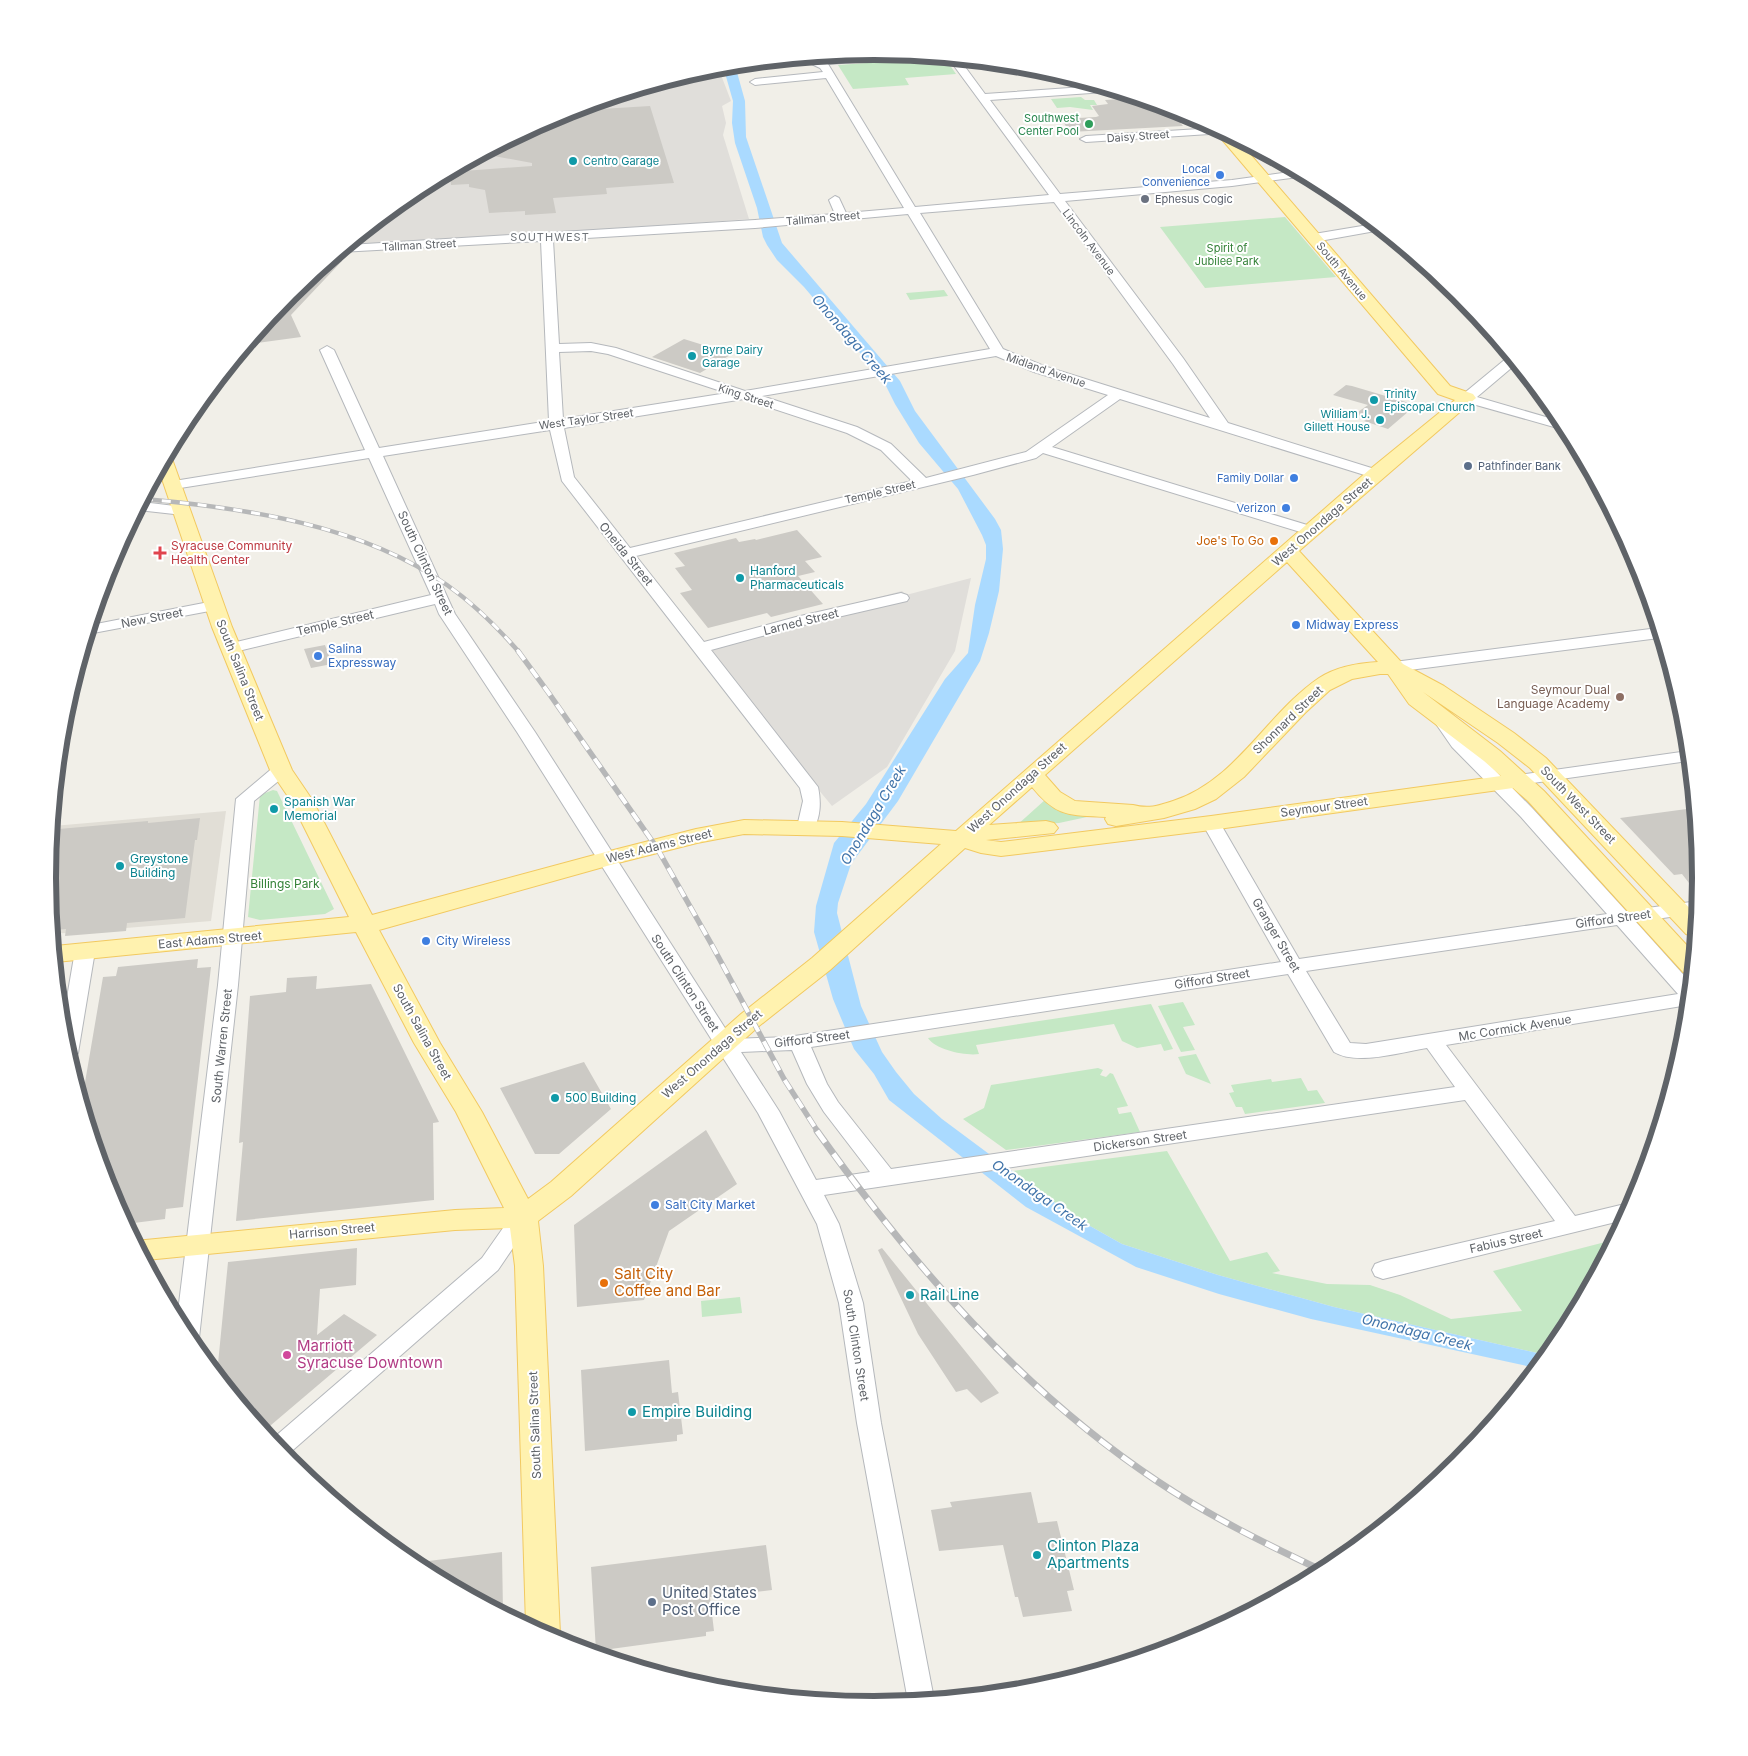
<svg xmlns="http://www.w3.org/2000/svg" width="1748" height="1756" font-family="Inter,sans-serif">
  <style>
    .industrial { fill: #e0deda }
    .education { fill: #e1ded6 }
    .green { fill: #c5e8c5 }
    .water { fill: #aadaff }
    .building { fill: #cccac5 }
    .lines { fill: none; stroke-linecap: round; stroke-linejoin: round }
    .minor-casing { stroke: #b5b8bc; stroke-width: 2 }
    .major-casing { stroke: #f2c960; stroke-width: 2 }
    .minor { fill: #fff; fill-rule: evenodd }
    .major { fill: #fff2af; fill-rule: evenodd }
    .rail-far2-casing { stroke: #b6b7b8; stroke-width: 4.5 }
    .rail-far1-casing { stroke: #b6b7b8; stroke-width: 5.5 }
    .rail-casing { stroke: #b6b7b8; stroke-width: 7 }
    .rail-far2 { stroke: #fff; stroke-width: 3; stroke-dasharray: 9; stroke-linecap: butt }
    .rail-far1 { stroke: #fff; stroke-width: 4; stroke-dasharray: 11; stroke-linecap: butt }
    .rail { stroke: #fff; stroke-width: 5; stroke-dasharray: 14; stroke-linecap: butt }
    .leisure-dot { fill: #2e9e5b; stroke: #fff; stroke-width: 2 }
    .culture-dot { fill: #0f9aa8; stroke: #fff; stroke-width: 2 }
    .shop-dot { fill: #3f7fe0; stroke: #fff; stroke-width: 2 }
    .worship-dot { fill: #6b7280; stroke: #fff; stroke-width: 2 }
    .service-dot { fill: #5c6f8a; stroke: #fff; stroke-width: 2 }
    .food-dot { fill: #e8710a; stroke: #fff; stroke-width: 2 }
    .health-dot { fill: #e0444e; stroke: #fff; stroke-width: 2 }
    .education-dot { fill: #8d6e63; stroke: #fff; stroke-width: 2 }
    .hotel-dot { fill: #d1479c; stroke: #fff; stroke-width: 2 }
    .labels { text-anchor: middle; stroke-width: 4; stroke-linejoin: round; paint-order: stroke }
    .far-leisure-label { font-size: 11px; fill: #27864d; stroke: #fff; text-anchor: end }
    .far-street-label { font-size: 11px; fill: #5f6368; stroke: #fff }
    .far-culture-label { font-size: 11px; fill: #0d838f; stroke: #fff; text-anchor: start }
    .far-shop-label { font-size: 11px; fill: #366cbe; stroke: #fff; text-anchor: end }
    .far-worship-label { font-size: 11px; fill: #5b616d; stroke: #fff; text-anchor: start }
    .far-neighbourhood-label { font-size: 11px; letter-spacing: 1px; fill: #70757a; stroke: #fff }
    .far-park-label { font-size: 11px; fill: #348238; stroke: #fff }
    .far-service-label { font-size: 11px; fill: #4e5e75; stroke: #fff; text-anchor: start }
    .street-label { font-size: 12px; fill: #5f6368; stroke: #fff }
    .food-label { font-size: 12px; fill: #c56008; stroke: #fff; text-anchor: end }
    .health-label { font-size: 12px; fill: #be3a42; stroke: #fff; text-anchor: start }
    .culture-label { font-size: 12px; fill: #0d838f; stroke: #fff; text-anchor: start }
    .shop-label { font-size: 12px; fill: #366cbe; stroke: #fff; text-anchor: start }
    .education-label { font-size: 12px; fill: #785e54; stroke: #fff; text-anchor: end }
    .park-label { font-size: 12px; fill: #348238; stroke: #fff }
    .water-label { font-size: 14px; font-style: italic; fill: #4174aa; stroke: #fff }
    .near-food-label { font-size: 15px; fill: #c56008; stroke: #fff; text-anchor: start }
    .near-culture-label { font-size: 15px; fill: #0d838f; stroke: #fff; text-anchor: start }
    .near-hotel-label { font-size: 15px; fill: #b23c85; stroke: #fff; text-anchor: start }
    .near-service-label { font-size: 15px; fill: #4e5e75; stroke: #fff; text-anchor: start }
    .rim { fill: none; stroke: #5f6368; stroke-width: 6 }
  </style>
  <rect width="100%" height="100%" fill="#f1efe8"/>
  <path class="industrial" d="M713,67H718L731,101L722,106L726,123L723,135L749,219L566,233L349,245L415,191L558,114L621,95L642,94L641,89Z
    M971,578L955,651L887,767L832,806L698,644L902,591L906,595Z"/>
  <path class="education" d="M226,811L211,921L53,934L48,878L53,826Z"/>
  <path class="green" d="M938,58H945L956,74L905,78L909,85L853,89L838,65Z
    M1081,97L1085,100H1094L1097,105H1090L1093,110L1070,107L1057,108L1051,99Z
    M1285,217L1336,277L1205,288L1160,227Z
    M944,290L948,296L910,300L906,293Z
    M273,790L277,791L334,909L325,914L260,920L248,917L260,795Z
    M1046,799L1087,816V817L1059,823L1016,826Z
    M1183,1002L1195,1025L1183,1027L1195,1050L1181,1052L1158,1006Z
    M1151,1004L1173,1049L1164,1051L1161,1044L1137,1048L1122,1041L1114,1024L976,1045L979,1054C965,1056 936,1050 928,1038Z
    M1196,1054L1211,1084L1186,1074L1178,1057Z
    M1098,1068L1103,1070L1100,1075L1106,1077L1110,1073L1113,1074L1128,1106L1117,1108L1119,1114L1131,1112L1140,1132L1006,1150L963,1119L984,1108L991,1085Z
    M1301,1078L1308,1091L1317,1090L1325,1103L1245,1114L1242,1107H1236L1229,1093L1234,1092L1231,1085L1271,1079L1272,1082Z
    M1167,1151L1230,1261L1267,1252L1280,1271L1272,1273L1327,1284L1370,1285L1400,1295L1451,1319L1522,1311L1493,1271L1613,1240L1561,1337L1546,1355L1334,1307L1218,1275L1122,1244L1074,1217L1013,1171Z
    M740,1297L742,1313L702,1317L701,1301Z"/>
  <path class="water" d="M735,65L745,101L746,137L782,243L900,381L915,411L995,519L1001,530L1003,549L999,591L989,633L980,661L898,801L851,864L838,903L837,913L861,1006L882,1052L896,1072L914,1094L942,1119L1074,1217L1122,1244L1218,1275L1334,1307L1546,1355L1536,1368L1311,1319L1219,1294L1136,1267L1026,1207L889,1100L874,1074L854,1049L833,999L814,932L816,906L834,843L866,804L945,679L968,653L975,605L986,559V545L982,535L958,489L919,443L895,404L883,380L804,287L777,260L767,245L763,237L757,208L735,143L732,123L733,101L723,66Z"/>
  <path class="building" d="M1136,98L1168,108L1183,126L1070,132L1061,119L1096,117L1099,116L1092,106L1108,104L1105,100Z
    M650,106L674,183L606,188L607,194L553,198L556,213L525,215V211L489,213L485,190L469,187V184L451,185L450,172L532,166V163L483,154L558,114L568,111Z
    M336,255L342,261L291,315L301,337L257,343L261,339H253L290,293Z
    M684,339L732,354L700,373L652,357Z
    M1346,385L1352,386L1416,405L1388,429L1364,421L1366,420L1362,418L1363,417L1355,414L1368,405L1333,395Z
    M797,530L822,557L805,561L815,572L798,576L823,604L771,617L767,613L708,628L680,593L692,590L675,568L685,566L674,553L736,538L739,542L755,539L756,540Z
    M325,645L332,664L311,668L304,649Z
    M1694,808L1700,878V881L1689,883L1682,874L1674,875L1620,818Z
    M200,818L197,840H195L185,918L127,923L126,931L65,936L66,929L53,930L48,878L50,855H54L59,829L148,821V823Z
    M198,959L197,968L211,967L183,1207L166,1209L165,1219L126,1224L110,1194L82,1100L103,977L116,976L118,967Z
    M317,976L316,989L371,984L439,1122L433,1123L434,1200L236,1221L243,1142L239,1143L250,996L286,992L287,978Z
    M584,1062L611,1109L559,1154H535L500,1088Z
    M706,1130L737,1184L669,1231L644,1300L577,1307L574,1225Z
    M357,1248L356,1285L320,1289L317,1335L344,1314L377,1335L264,1431L217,1374L228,1262Z
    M882,1248L999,1393L981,1403L967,1389L956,1392L918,1334L878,1250Z
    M669,1360L672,1393L678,1392L683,1434L677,1435V1441L585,1451L581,1370Z
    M1031,1492L1038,1523L1057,1521L1074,1590L1067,1591L1072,1611L1023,1617L1018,1597H1015L1003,1545L939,1551L931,1510L952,1507L950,1502Z
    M766,1545L772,1590L710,1597L714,1631L706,1632V1636L596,1651L591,1567Z
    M502,1552L503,1612L412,1563Z"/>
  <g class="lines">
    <g class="minor-casing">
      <path id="minor" d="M892,53L915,56L910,58L828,64L915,207L1049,195L949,59L960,60L985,94L1098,86L1110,90L1105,92L990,100L1060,194L1232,180L1297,171L1306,176L1232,186L1065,201L1183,358L1228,423L1381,471L1383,474L1381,477H1371L1120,399L1052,447L1317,528L1320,531L1317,534H1307L1043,453L1036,458L973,475L636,556L704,642L796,617L901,593L907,595L909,598L907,601L799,626L711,650L818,787C821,801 821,819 812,831L806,832L800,831L797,827L803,801L800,788L562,481L550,430L383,456L455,614L535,732L732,1039L788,1037L1281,962L1202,823L1205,819L1211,818L1217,819L1220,823L1299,959L1607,914L1521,817L1452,747L1434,721L1437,717L1443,716L1449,717L1464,739L1533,809L1626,911L1698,901L1697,913L1636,922L1690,982L1688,1005L1446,1045L1575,1216L1629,1203L1632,1204L1624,1220L1383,1279L1375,1276L1372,1270L1375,1264L1383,1261L1555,1221L1465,1100L824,1195L839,1224L863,1303L881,1423L934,1699L908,1701L857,1423L839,1303L817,1224L758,1113L517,732L439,614L435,604L230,653L224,651L222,648L224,645L431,595L369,458L174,489L169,488L167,485L169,482L174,481L365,450L320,350L327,346L334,350L379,448L549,421L541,241L340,252L349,245L755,220L835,214L829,200L835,196L839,198L846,213L904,208L826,78L755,85L750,82L755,79L823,72L820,68L801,59ZM1054,202L1173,364L1210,418L1044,366L1003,349L920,213ZM908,214L990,349L745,391L616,348L591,343L559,344L553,240L755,228ZM591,351L608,354L727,393L563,419L559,352ZM996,356L1034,372L1108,395L1026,452L926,478L891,444L857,427L762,396ZM744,399L847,433L881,450L912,481L630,548L574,477L564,428ZM1617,925L1678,994L1366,1044L1350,1043L1306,971ZM1288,974L1334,1052C1357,1066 1401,1052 1427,1048L1455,1087L891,1169L838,1102L827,1084L811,1047ZM792,1050L807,1084L824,1112L870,1172L816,1180L779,1111L741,1052Z
        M1216,128L1225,133L1086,142L1080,139L1086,136Z
        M1374,224L1381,230L1314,242L1308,238L1314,234Z
        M1508,357H1510L1516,364L1477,397L1563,422L1568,431L1462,401L1460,398L1462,395Z
        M142,502L183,507L188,508L190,511L188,514L183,515L138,510Z
        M214,601L220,603L222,606L220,609L88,634L91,625Z
        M1658,628L1661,637L1659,638L1394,672L1388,671L1386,667L1388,663L1394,662Z
        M1688,751V761L1519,785L1513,784L1510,780L1513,776L1519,775Z
        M281,765L287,766L290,770L287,774L254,801L238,985L199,1338L193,1345L177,1320L218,985L236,799L275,766Z
        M85,945L92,947L95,951L78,1053L75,1058L70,1060L62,1027L75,951L78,947Z
        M523,1209L531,1211L534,1217L498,1270L285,1457L271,1440L482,1258L515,1211Z"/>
    </g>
    <g class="major-casing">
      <path id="major" d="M1219,130L1237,139L1450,386L1473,394L1476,398L1299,551L1403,664L1444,686L1514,733L1546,758L1697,916L1695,937L1686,934L1530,768L1498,743L1423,692L1500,751L1544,791L1693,952L1691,974L1683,972L1528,801L1513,788L1211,830L1001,856L981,853L965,848L830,970L759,1026L571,1196L538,1221L543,1266L560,1634L557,1641L526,1625L515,1266L510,1228L455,1230L146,1260L135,1241L455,1210L504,1208L456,1112L414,1043L356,932L56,962L55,946L349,917L291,801L270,770L212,627L159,470L167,455L171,456L232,627L292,770L313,801L372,915L598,854L696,829L744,820L842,822L956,831L1369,470L1455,400L1438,394L1219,136L1217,133ZM1287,562L1378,662C1358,663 1336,667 1319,678C1266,714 1237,780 1173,801C1158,806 1148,809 1133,805L1075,801L1060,792L1045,775ZM1380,674H1388L1409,704L1484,761L1501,776L1211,816L1001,842L986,840L1054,833L1058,828L1054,823L1046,821L989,825L1032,787C1056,817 1069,815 1106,817L1105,819L1108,824L1116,826L1164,818L1195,809L1216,799L1244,777L1305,713L1330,690L1352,679ZM744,834L842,836L941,844L812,958L741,1014L551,1182L528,1199L482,1112L440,1043L379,930L614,864L697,843Z"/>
    </g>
    <use href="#minor" class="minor"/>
    <use href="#major" class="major"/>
    <g class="rail-far2-casing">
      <path id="rail-far2" d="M144,499C245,508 362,525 447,585C474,604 497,627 519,652"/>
    </g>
    <g class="rail-far1-casing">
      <path id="rail-far1" d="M518,651L548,692L657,848L713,947L784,1079L818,1132"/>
    </g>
    <g class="rail-casing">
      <path id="rail" d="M817,1131C912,1264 1020,1390 1157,1481C1209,1516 1266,1544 1323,1571"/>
    </g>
    <use href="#rail-far2" class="rail-far2"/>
    <use href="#rail-far1" class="rail-far1"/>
    <use href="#rail" class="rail"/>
  </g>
  <circle class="leisure-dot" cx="1089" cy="124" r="5"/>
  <g class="culture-dot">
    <circle cx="573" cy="161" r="5"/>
    <circle cx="692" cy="356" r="5"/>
    <circle cx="1374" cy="400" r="5"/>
    <circle cx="1380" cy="420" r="5"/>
    <circle cx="740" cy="578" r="5"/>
    <circle cx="274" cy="809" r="5"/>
    <circle cx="120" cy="866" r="5"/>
    <circle cx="555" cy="1098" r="5"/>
    <circle cx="910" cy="1295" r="5"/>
    <circle cx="632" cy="1412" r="5"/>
    <circle cx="1037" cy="1555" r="5"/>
  </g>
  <g class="shop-dot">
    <circle cx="1220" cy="175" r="5"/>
    <circle cx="1294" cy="478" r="5"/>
    <circle cx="1286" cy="508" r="5"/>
    <circle cx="1296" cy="625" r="5"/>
    <circle cx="318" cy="656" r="5"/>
    <circle cx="426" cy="941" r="5"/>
    <circle cx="655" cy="1205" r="5"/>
  </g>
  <circle class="worship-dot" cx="1145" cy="199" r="5"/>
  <g class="service-dot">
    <circle cx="1468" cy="466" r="5"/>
    <circle cx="652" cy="1602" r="5"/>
  </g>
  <g class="food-dot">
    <circle cx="1274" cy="541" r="5"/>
    <circle cx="604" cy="1283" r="5"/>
  </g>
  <path class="health-dot" d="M157.5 545.5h5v5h5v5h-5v5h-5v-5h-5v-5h5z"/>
  <circle class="education-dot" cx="1620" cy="697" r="5"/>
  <circle class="hotel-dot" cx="287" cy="1355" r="5"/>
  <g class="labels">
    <g class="far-leisure-label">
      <text x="1079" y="122">Southwest<tspan x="1079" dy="13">Center Pool</tspan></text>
    </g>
    <g class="far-street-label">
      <text transform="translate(1138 136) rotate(-4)" y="4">Daisy Street</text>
      <text transform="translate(823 218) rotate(-5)" y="4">Tallman Street</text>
      <text transform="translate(1089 242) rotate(53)" y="4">Lincoln Avenue</text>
      <text transform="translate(419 245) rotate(-3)" y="4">Tallman Street</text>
      <text transform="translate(1342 271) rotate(50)" y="4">South Avenue</text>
      <text transform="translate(1046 370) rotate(19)" y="4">Midland Avenue</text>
      <text transform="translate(746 396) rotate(18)" y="4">King Street</text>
      <text transform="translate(586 419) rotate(-8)" y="4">West Taylor Street</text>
      <text transform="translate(880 492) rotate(-13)" y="4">Temple Street</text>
    </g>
    <g class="far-culture-label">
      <text x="583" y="165">Centro Garage</text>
      <text x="702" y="354">Byrne Dairy<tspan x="702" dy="13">Garage</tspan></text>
      <text x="1384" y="398">Trinity<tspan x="1384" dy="13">Episcopal Church</tspan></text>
      <text x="1370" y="418" text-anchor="end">William J.<tspan x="1370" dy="13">Gillett House</tspan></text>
    </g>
    <g class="far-shop-label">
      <text x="1210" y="173">Local<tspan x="1210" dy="13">Convenience</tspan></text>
      <text x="1284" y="482">Family Dollar</text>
      <text x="1276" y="512">Verizon</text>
    </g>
    <g class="far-worship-label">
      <text x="1155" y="203">Ephesus Cogic</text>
    </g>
    <g class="far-neighbourhood-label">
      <text x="550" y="241">SOUTHWEST</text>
    </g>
    <g class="far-park-label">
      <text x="1227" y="252">Spirit of<tspan x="1227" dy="13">Jubilee Park</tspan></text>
    </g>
    <g class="far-service-label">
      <text x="1478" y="470">Pathfinder Bank</text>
    </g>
    <g class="street-label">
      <text transform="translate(1322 522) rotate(-41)" y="4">West Onondaga Street</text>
      <text transform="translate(626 554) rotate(51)" y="4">Oneida Street</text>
      <text transform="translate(425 563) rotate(65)" y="4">South Clinton Street</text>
      <text transform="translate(152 618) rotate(-11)" y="4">New Street</text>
      <text transform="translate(801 622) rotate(-14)" y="4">Larned Street</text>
      <text transform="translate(335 623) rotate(-13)" y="4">Temple Street</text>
      <text transform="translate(240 670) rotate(68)" y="4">South Salina Street</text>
      <text transform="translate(1288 720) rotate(-44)" y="4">Shonnard Street</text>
      <text transform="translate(1017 788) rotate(-42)" y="4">West Onondaga Street</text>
      <text transform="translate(1578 805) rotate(46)" y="4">South West Street</text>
      <text transform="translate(1324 807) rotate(-8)" y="4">Seymour Street</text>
      <text transform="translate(659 846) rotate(-14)" y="4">West Adams Street</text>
      <text transform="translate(1613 919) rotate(-8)" y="4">Gifford Street</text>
      <text transform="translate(1276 935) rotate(60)" y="4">Granger Street</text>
      <text transform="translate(210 940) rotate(-5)" y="4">East Adams Street</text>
      <text transform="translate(1212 979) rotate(-9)" y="4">Gifford Street</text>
      <text transform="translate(685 983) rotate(57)" y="4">South Clinton Street</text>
      <text transform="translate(1515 1028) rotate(-9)" y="4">Mc Cormick Avenue</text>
      <text transform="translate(422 1032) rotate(61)" y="4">South Salina Street</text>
      <text transform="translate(812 1039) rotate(-7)" y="4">Gifford Street</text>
      <text transform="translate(222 1046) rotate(-84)" y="4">South Warren Street</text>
      <text transform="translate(712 1054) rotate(-41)" y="4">West Onondaga Street</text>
      <text transform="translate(1140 1141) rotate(-8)" y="4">Dickerson Street</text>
      <text transform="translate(332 1231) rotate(-5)" y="4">Harrison Street</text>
      <text transform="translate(1506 1241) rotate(-13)" y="4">Fabius Street</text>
      <text transform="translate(856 1345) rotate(81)" y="4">South Clinton Street</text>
      <text transform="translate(535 1425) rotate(-92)" y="4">South Salina Street</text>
    </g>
    <g class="food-label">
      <text x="1264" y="545">Joe's To Go</text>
    </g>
    <g class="health-label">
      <text x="171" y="550">Syracuse Community<tspan x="171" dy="14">Health Center</tspan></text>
    </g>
    <g class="culture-label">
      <text x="750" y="575">Hanford<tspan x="750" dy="14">Pharmaceuticals</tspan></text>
      <text x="284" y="806">Spanish War<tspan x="284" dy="14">Memorial</tspan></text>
      <text x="130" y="863">Greystone<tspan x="130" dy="14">Building</tspan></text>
      <text x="565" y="1102">500 Building</text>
    </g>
    <g class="shop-label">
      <text x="1306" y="629">Midway Express</text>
      <text x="328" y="653">Salina<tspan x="328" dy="14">Expressway</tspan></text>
      <text x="436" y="945">City Wireless</text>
      <text x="665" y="1209">Salt City Market</text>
    </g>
    <g class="education-label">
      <text x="1610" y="694">Seymour Dual<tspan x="1610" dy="14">Language Academy</tspan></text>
    </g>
    <g class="park-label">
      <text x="285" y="888">Billings Park</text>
    </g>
    <g class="water-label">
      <text transform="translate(852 339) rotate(49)" y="5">Onondaga Creek</text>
      <text transform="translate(873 815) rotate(-59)" y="5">Onondaga Creek</text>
      <text transform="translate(1040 1195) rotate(35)" y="5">Onondaga Creek</text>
      <text transform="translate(1417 1332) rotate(14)" y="5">Onondaga Creek</text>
    </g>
    <g class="near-food-label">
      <text x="614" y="1279">Salt City<tspan x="614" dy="17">Coffee and Bar</tspan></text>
    </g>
    <g class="near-culture-label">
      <text x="920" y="1300">Rail Line</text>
      <text x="642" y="1417">Empire Building</text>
      <text x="1047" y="1551">Clinton Plaza<tspan x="1047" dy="17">Apartments</tspan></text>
    </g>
    <g class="near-hotel-label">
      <text x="297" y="1351">Marriott<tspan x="297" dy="17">Syracuse Downtown</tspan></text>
    </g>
    <g class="near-service-label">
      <text x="662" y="1598">United States<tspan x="662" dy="17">Post Office</tspan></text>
    </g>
  </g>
  <path d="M0 0H1748V1756H0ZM56 878a818 818 0 1 1 1636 0a818 818 0 1 1-1636 0Z" fill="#fff" fill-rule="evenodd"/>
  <path class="rim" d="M56 878a818 818 0 1 1 1636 0a818 818 0 1 1-1636 0Z"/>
</svg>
